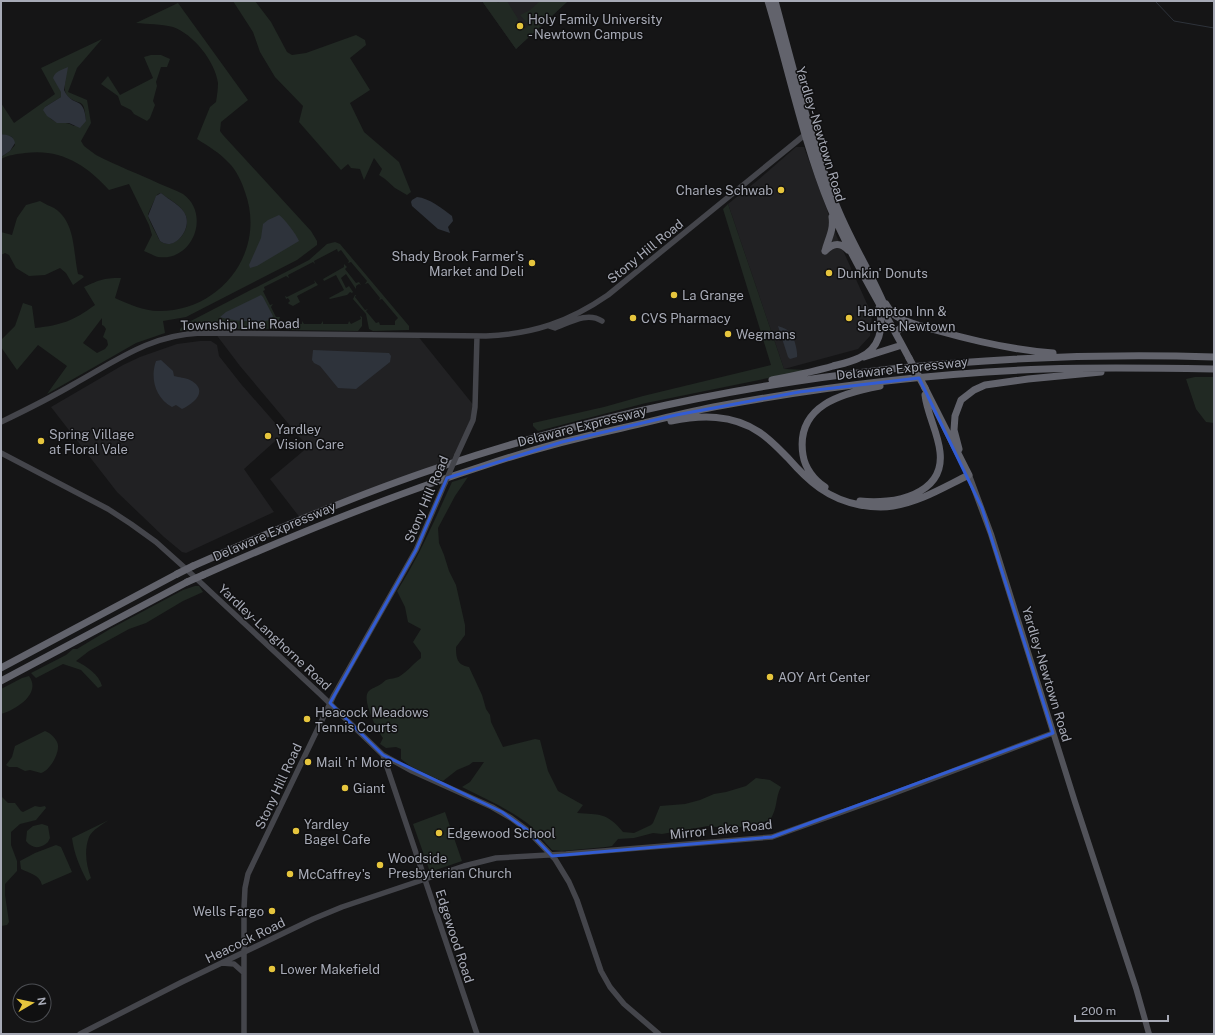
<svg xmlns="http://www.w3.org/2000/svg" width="1215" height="1035" font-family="'Public Sans',sans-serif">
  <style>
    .built { fill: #212123 }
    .green { fill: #212923; fill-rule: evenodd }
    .water { fill: #2e333b }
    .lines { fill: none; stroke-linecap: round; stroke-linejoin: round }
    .stream { stroke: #2e333b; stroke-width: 1 }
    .secondary { stroke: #44454b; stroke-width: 5.5 }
    .primary { stroke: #52535a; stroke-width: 6 }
    .highway { stroke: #62636c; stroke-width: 7 }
    .secondary-bridge { stroke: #44454b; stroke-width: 5.5 }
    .highway-bridge { stroke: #62636c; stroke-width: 7 }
    .marked { fill: none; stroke: #325cd3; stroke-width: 3; stroke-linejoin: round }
    .poi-dot { fill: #e6c53d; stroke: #101011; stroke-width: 1.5 }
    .labels { text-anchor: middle; stroke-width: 3; stroke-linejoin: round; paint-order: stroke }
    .poi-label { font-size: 13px; fill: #a7aab6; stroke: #101011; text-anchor: start }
    .street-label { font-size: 13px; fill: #a7aab6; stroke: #101011 }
  </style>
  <rect width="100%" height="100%" fill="#151516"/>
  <path class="built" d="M482,1H568L516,49Z
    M796,147H804L837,237L872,315L870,336L858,349L784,369L728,204L758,180Z
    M215,333L417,335L475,407L454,463L301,519L270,479L308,447L240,366Z
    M200,341H211L217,345L219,356L241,384L276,424L283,434L244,469L274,512L186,553L182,552L164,537L117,492L51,407L123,365L140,357L177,344Z"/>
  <path class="green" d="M233,1H255L271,22L287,52L292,55L306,53L356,35L365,40L366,45L350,58L370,90L350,103L364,132L399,162L411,192L407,195L395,188L385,179L379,175L382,169L374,158L364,180L360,169L351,168L348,164L341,170L299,122L303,106L275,77L260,52L253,32Z
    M482,1H497L498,3L500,1H507L518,19L516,23L518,25L520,24L524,29L529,25L520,15L530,10L540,1H568L516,49Z
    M178,3L248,100L221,122L220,131L223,135L311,231L317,241V245L297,260L186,317L163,321L165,333L136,343L47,394L67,366L38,345L17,370L1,347V340L15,326L23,303L32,306L35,328C62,325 73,321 95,305L84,287C100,280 102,278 121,278L115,298L117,299C129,304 144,311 158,311C220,312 267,252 245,192C242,182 236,170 229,163C220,153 208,146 197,139L210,107L216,102C217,96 218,89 218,83C215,61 193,34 173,27C161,24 148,24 136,23ZM102,318V325L104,326L106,329L103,337L107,340L108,345L105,349L97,353L83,343Z
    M102,39L77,68L68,92L87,100L91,123L81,141L84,146L96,155C117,166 139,174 160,184C167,187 176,190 183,194C211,214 193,262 158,257C154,256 149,253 144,251L152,235L149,225L129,184L109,190C87,165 60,148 25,153C17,154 8,155 1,159V157L10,151L15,145L12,137L1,134V103L14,123L55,94L41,68ZM66,78C64,87 63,95 73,100C76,102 80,102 82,104C85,107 85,115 86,120L74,126C61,118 51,129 45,107L61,97ZM161,193C169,200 180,204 185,214C193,228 175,252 160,241C158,237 148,219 148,215C148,214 156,196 158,194Z
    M151,55H161L170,59L167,67H161L156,82L157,86L153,101L155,105L150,118L147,121L134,114L131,110L121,105L118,96L101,84L108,76L120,95L153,78L144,57Z
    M40,201C45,204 50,206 54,208C76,222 73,252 78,274L82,275L84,277L73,285L66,273L60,268L45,275L29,276L16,268L9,255L5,253L1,255V232L12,235L17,218L26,205Z
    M728,204L784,369L808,370L646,403L538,431L533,426V423L604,407L643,396L771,365L723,209Z
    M335,242L340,244L409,326V330L373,331L369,329L366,314L353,299L355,295H356L355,297L365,310L368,309L366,311L376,323L379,322L380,325H395V321L398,318L382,299L379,300L380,298L368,283L365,284L367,281L351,262L348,263L349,261L341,250L338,252L337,249L314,261L315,264L313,262L288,275L289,278L286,276L264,287L265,290L263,291L270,305L273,304L271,307L276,317H280L277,326L275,329H200L180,331V329L185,324L309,260L327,244Z
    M344,264L347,267L345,269L356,283L359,282L361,285L359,284L356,286V289L346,274L341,278L346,288L349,286L353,292L352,293L350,292L347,295L330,299L329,298L344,290L336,275L324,281L323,279L344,267Z
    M314,280L318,285L297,296L300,302L293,306L289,304L288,303L290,301L288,298L286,299L285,296L287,297L315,283Z
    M360,316L362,317V326L358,331L288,330C284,329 283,327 283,322L285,321L286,323L302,324V321L304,324H321L323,321V324H348L349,321L351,324L361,319Z
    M1195,377H1214V423L1206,422L1196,409L1186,379Z
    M468,477L455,496L438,528L439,543L444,555L449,571L456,585L465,625V635L456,647C456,658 457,665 469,667L482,695L486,709L490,715L491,722L503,747L535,739L540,740L548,771L558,791L583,805L577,813C599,815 607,812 623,832L634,833L651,825L653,823L660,806L685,804L700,800L714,794L726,792L746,786L756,778L770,780L781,787C775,798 778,808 770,820L760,823L751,828L740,827L725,828L708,826L662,834L653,833L634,838L618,839L612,846L606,847L562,851L552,850C544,842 536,830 527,823C507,808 484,798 462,787L470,782L484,762H473L469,765L457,770L443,781L434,778L410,766L401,759V749L396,747L386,748L380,744L383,738C377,730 362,701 368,692C371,688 377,687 381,684C383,683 384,681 386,680C390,678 396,679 400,676C408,671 414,663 421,658V653L413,642L421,629L408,622L405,607L397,591C419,557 435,519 452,482Z
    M195,586H199L203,592L183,601L146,623L129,629L89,651L76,661C86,666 99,674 102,686L98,688L81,670L63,664L36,678L31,673L66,655L73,649H77L110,629L183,590Z
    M29,676C42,694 15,710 1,714V689L22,678Z
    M45,731C51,733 59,741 58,747C58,756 49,771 41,773L30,770L25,771L17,767H9L6,765L12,757L15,746Z
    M1,796L8,803H15L21,811L23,812L35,806L40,807L45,806L46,808L36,820L20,824L11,832V845L17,861V871L5,884V895L9,922L7,925L1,926Z
    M445,812L462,861L430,872L413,824Z
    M109,820C103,824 92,830 89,837C84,850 86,865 91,878L87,881C80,867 74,854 72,838Z
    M42,824L48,826L50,838L48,842C41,849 32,849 26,841L27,831L33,826Z
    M56,845L61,847L72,872L42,885C40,875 29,873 21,869L20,861L35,853Z"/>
  <path class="water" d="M68,67L64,90C73,109 84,94 86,121L80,128L69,123H57L47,116L43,110L45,107L61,97V92L53,78C55,71 62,70 68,67Z
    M1,134C8,135 14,136 15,143L10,151L1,157Z
    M161,193C169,200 183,206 186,216C191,230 174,252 160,241L148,216L156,196Z
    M417,197C429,198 443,209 452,216L453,221L448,227L450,233L438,229L412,206L411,202L412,200Z
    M279,215C284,218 297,235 299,241L257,266L250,268L249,265L261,238L263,224L268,220Z
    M261,295L263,297L273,316L270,320C259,323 231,321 220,317L226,312Z
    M778,326C781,327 787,329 790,332C794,336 798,352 797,357L790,359L788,357Z
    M313,350L389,353L391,356L390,362L356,389L338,388L320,366L314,363L312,360Z
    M161,360L173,371L174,376C180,378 184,377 190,380C209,390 195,403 182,409L176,405L172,407C155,398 150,378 156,361Z"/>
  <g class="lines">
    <path class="stream" d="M1155,1L1174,21L1214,28"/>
    <path class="secondary" d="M549,326L555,328C569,323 587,311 602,321
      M1,422C26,410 50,398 74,384C116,361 150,335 200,333L486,336C533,334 569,322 608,295L807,133
      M1,453L108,509L131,524L156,542L185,568L320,694L383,755L412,771L492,807L511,818L527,830L555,859L569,882L577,900L601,971L610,987L624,1004L659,1034
      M457,455L473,420L475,407L477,336
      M383,755L477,1034
      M222,963L234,964L243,972
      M80,1034L182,982L313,919L342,907L464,866L496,858L566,854L772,837L887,796L1053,733
      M244,1034V908L245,888L248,874L334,695L416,550L445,483"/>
    <path class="primary" d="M969,475L991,534L1075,802L1136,988L1149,1034"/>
    <path class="highway" d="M768,1C789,70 803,141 830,207C852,260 883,308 909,358
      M775,1C793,68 810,137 835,202C849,239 871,272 886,309
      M825,251C828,239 834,230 832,217
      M825,251C833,243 840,242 848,250
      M886,304C889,309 891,313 896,316C908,324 925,327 939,331C978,342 1013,350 1053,353
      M896,333C901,326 906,325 914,325
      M864,357L902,345
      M772,380C792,376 813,372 833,366C841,364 851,362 859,358C880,349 884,328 879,308
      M671,421C701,415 732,414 759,432C770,439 779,449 788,458C809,482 828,499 860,505C871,507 882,508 893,506C920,502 944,487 969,475L925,388
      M959,449L954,430L955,416L961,400L974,390L985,385L1028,379L1101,372
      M825,487C814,480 805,468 803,455C795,405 843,393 880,386
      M860,501C893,505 945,495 940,452C938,432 927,414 925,395
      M193,566C275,530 358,494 443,466C692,383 953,349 1214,357
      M203,575C296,534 389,496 486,465C530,450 576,438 622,428C654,421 686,412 719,406C827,386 937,373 1046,369C1102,367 1158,368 1214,369
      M1,668L177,574
      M1,681L187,582"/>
    <path class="secondary-bridge" d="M445,483L457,455"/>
    <path class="highway-bridge" d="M909,358L925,388
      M177,574L193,566
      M187,582L203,575"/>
  </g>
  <path class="marked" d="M919,378L982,508L1053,733L772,837L552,856L527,830L502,812L383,755L330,703L416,550L447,478L562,442L676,415L799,392Z"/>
  <g class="poi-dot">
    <circle cx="520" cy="26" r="4"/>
    <circle cx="781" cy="190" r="4"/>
    <circle cx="532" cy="263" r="4"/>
    <circle cx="829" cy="273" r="4"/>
    <circle cx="674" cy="295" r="4"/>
    <circle cx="633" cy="318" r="4"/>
    <circle cx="849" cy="318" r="4"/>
    <circle cx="728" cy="334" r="4"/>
    <circle cx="268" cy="436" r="4"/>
    <circle cx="41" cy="441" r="4"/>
    <circle cx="770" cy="677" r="4"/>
    <circle cx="307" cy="719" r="4"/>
    <circle cx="308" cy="762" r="4"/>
    <circle cx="345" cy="788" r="4"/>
    <circle cx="296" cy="831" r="4"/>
    <circle cx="439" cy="833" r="4"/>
    <circle cx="380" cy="865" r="4"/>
    <circle cx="290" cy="874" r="4"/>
    <circle cx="272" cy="911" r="4"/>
    <circle cx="272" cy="969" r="4"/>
  </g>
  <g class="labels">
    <g class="poi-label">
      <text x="528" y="24">Holy Family University<tspan x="528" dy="15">- Newtown Campus</tspan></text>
      <text x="773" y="195" text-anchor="end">Charles Schwab</text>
      <text x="524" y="261" text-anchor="end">Shady Brook Farmer's<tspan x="524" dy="15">Market and Deli</tspan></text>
      <text x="837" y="278">Dunkin' Donuts</text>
      <text x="682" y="300">La Grange</text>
      <text x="857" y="316">Hampton Inn &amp;<tspan x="857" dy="15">Suites Newtown</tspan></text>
      <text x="641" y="323">CVS Pharmacy</text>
      <text x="736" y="339">Wegmans</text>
      <text x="276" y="434">Yardley<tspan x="276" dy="15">Vision Care</tspan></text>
      <text x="49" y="439">Spring Village<tspan x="49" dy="15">at Floral Vale</tspan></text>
      <text x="778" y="682">AOY Art Center</text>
      <text x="315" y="717">Heacock Meadows<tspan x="315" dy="15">Tennis Courts</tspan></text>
      <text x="316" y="767">Mail 'n' More</text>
      <text x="353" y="793">Giant</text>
      <text x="304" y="829">Yardley<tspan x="304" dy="15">Bagel Cafe</tspan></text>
      <text x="447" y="838">Edgewood School</text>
      <text x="388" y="863">Woodside<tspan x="388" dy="15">Presbyterian Church</tspan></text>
      <text x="298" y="879">McCaffrey's</text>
      <text x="264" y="916" text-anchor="end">Wells Fargo</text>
      <text x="280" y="974">Lower Makefield</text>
    </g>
    <g class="street-label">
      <text transform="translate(821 134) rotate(73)" y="5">Yardley-Newtown Road</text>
      <text transform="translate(645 251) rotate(-39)" y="5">Stony Hill Road</text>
      <text transform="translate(240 324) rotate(-1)" y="5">Township Line Road</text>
      <text transform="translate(902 368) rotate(-6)" y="5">Delaware Expressway</text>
      <text transform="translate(582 426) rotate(-14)" y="5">Delaware Expressway</text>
      <text transform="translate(426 499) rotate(-67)" y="5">Stony Hill Road</text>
      <text transform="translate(274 531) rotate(-23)" y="5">Delaware Expressway</text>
      <text transform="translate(275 637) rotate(43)" y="5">Yardley-Langhorne Road</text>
      <text transform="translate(1047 674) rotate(73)" y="5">Yardley-Newtown Road</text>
      <text transform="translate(278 786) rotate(-65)" y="5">Stony Hill Road</text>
      <text transform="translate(721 829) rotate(-6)" y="5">Mirror Lake Road</text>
      <text transform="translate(455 936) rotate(72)" y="5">Edgewood Road</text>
      <text transform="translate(245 940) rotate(-26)" y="5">Heacock Road</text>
    </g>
  </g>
  <rect width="1215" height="1035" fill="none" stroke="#a7aab6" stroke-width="4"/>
  <g transform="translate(32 1003) rotate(81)"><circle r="19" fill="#101011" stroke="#4c4e53"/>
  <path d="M0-3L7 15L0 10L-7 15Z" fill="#e6c53d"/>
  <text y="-6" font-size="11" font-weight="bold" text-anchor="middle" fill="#a7aab6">N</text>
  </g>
  <path d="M1075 1015v6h93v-6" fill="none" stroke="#a7aab6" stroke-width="2"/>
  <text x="1081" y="1015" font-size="12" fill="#a7aab6" stroke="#101011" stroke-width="3" paint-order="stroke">200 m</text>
</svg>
